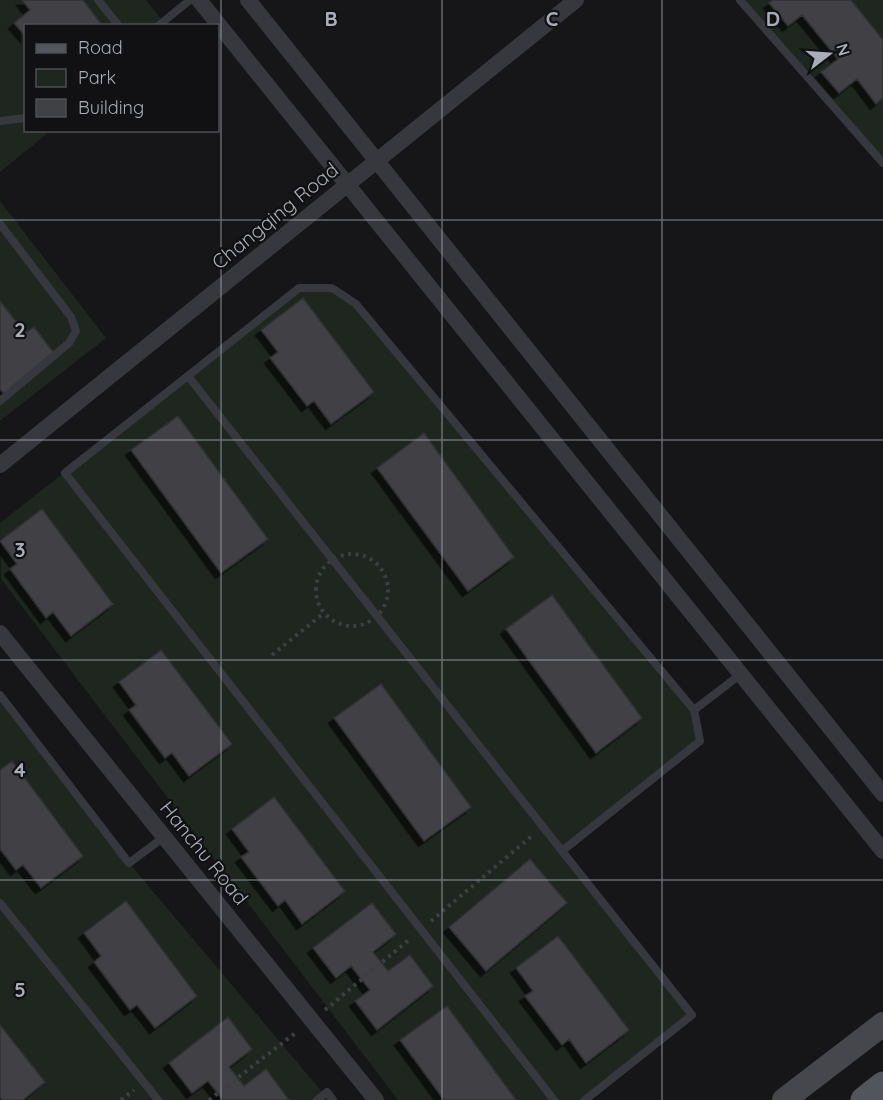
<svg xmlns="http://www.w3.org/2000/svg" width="883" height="1100" font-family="Quicksand,sans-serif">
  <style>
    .green { fill: #1e261f }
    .building { fill: #404145; stroke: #303034; stroke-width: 1.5; filter: url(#shadow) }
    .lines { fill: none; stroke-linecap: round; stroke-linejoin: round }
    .path { stroke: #3d3f44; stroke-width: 4; stroke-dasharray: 3 4.5; stroke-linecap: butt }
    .lane { stroke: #37383d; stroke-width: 8 }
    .street { stroke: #37383d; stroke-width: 16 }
    .secondary { stroke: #45474d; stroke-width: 24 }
    .primary { stroke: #53555c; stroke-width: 27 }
    .grid { fill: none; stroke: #a8adb8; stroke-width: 1.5; stroke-opacity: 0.55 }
    .labels { text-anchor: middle; stroke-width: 4.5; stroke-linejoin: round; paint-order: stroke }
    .street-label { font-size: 20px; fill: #a8adb8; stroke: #111113 }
    .grid-label { font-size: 20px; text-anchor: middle; font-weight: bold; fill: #a8adb8; stroke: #111113; stroke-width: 4.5; stroke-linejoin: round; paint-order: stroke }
  </style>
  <defs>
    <filter id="shadow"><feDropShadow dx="-5.5" dy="5.5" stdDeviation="0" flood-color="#0009"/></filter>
  </defs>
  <rect width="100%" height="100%" fill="#161618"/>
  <path class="green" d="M0,0H146L166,25L26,26V130L50,131L0,172Z
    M740,0H883V163Z
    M0,201L106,338L0,421Z
    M299,288H332L356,304L694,710L700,741L562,851L692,1015L585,1100H398L1,579L0,523Z
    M0,695L129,863L329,1100H0Z"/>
  <path class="building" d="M22,0H83L103,26H26V37L14,23L30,10Z
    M773,0H851L883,40V98L876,104L857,79L839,93L821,72L838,59L802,15L788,26L769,3Z
    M303,298L374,392L331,424L314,401L307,406L270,358L278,352L261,330Z
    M0,301L25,333L34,327L55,354L4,394L0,389Z
    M178,416L268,539L221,573L131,450Z
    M424,433L514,557L468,591L377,468Z
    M42,509L113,604L71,636L53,612L46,618L10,569L17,564L0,541Z
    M552,595L642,718L596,753L506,629Z
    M161,650L232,744L189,776L172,753L165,758L129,710L136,705L119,682Z
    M381,684L471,807L424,841L334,718Z
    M12,761L83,856L41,888L23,865L16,870L0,849V770Z
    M274,797L345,891L302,924L285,900L278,906L241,857L249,852L232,829Z
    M530,859L567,903L486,971L449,927Z
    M126,901L197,996L155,1028L137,1005L130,1010L94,962L101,956L84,933Z
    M372,903L396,934L373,952L388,971L410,955L433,986L377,1030L355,1001L370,990L351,966L336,978L313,948Z
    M558,936L629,1030L586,1063L569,1039L562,1045L525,996L533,991L516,968Z
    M447,1006L516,1100H444L400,1040Z
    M228,1017L252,1049L229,1067L244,1086L266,1069L289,1100H223L208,1081L192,1093L169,1063Z
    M0,1025L45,1082L23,1100H2L0,1097Z"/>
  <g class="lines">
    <path class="path" d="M316 590a36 36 0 1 1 72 0a36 36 0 1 1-72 0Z
      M272,655L324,613
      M431,921L533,835
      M325,1010L411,938
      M121,1100L134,1090
      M209,1100L298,1031"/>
    <path class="lane" d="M98,0L119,26
      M740,0L883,163
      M158,26L190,0
      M0,121L26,118
      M0,224L71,317L76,331L69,343L0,401
      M188,376L562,851
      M0,695L129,863L164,837
      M694,710L741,674
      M0,903L158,1100
      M317,1100L327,1092L333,1100
      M554,1100L65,473L299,288H332L356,304L694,710L700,741L562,851L692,1015L585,1100"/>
    <path class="street" d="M199,0L883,851
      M248,0L883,794
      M0,465L576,0
      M0,633L376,1100"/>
    <path class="secondary" d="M784,1100L883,1024"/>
    <path class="primary" d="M864,1100L883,1085"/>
  </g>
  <path class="grid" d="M221,0V1100M442,0V1100M662,0V1100M0,220H883M0,440H883M0,660H883M0,880H883"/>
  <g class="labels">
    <g class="street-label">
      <text transform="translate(275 216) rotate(-39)" y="7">Changqing Road</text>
      <text transform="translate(204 853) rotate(51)" y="7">Hanchu Road</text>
    </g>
  </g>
  <g class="grid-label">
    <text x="331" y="26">B</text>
    <text x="552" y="26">C</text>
    <text x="773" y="26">D</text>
    <text x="20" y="337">2</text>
    <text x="20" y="557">3</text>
    <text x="20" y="777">4</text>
    <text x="20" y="997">5</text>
  </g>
  <rect x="24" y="24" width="195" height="108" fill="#111113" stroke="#4d4f55" stroke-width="1.5"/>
  <rect x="36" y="44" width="30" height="9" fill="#53555c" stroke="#4d4f55" stroke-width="1.5"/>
  <text x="78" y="54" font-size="18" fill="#a8adb8">Road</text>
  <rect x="36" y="69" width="30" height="18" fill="#1e261f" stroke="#4d4f55" stroke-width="1.5"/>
  <text x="78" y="84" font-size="18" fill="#a8adb8">Park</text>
  <rect x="36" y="99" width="30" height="18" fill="#404145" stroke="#4d4f55" stroke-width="1.5"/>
  <text x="78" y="114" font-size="18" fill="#a8adb8">Building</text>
  <g transform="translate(829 54) rotate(73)" stroke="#111113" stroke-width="4.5" paint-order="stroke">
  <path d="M0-4.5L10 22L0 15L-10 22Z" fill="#a8adb8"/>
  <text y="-9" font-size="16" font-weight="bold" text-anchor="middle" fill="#a8adb8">N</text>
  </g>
</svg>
